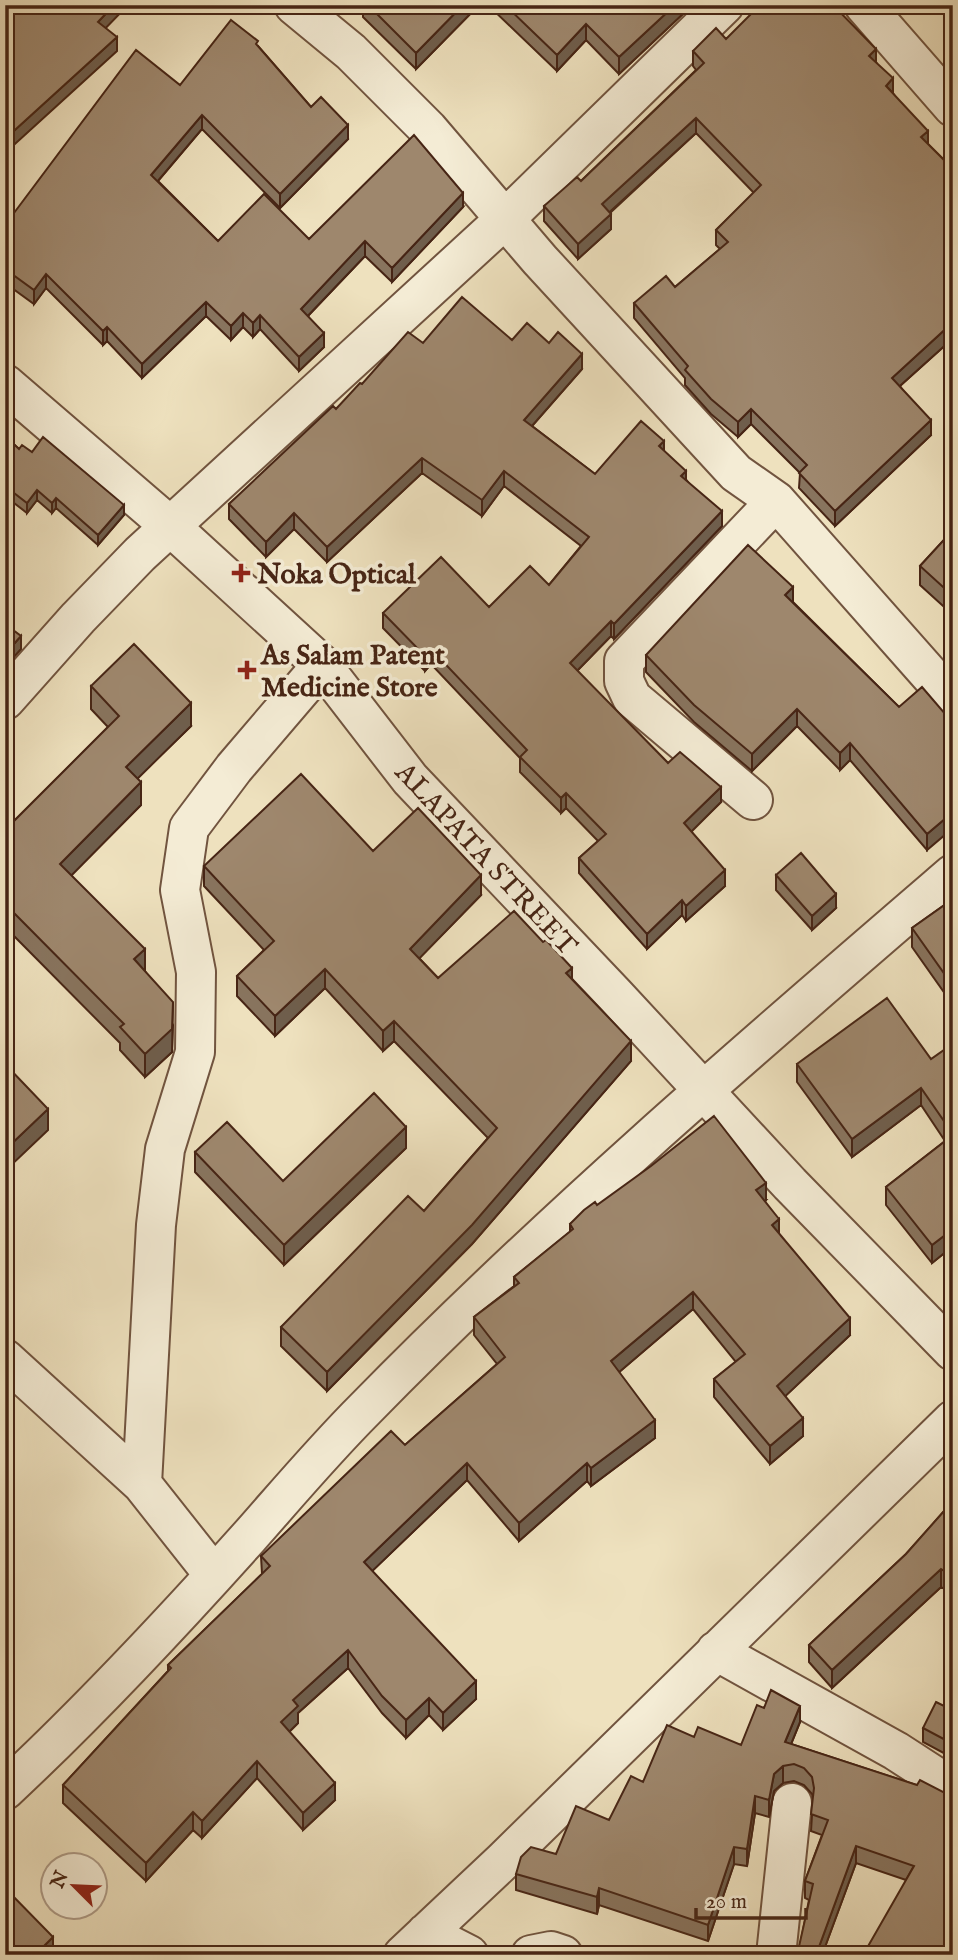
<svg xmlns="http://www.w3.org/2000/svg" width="958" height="1960" font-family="'IM FELL English',serif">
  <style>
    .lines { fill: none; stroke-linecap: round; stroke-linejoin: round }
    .minor-casing { stroke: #71543f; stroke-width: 42 }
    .minor { stroke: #f4ecd5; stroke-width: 38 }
    .wall { fill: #88745e; stroke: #472515; stroke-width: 2 }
    .shaded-wall { fill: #6f5e4c; stroke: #472515; stroke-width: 2 }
    .building { fill: #9e876d; stroke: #472515; stroke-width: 2 }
    .poi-dot { fill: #8f2418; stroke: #f4ecd5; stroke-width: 2.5 }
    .labels { text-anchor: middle; stroke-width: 7; stroke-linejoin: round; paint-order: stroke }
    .poi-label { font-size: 28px; font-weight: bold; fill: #472515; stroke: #f4ecd5; text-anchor: start }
    .street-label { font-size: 28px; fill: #472515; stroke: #f4ecd5 }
  </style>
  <rect width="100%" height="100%" fill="#eee1be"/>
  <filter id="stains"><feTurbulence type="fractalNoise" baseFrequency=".00286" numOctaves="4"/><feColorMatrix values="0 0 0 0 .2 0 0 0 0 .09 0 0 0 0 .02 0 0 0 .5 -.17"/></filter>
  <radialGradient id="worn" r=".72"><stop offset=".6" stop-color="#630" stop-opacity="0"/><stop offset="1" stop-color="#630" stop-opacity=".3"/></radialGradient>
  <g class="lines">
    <g class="minor-casing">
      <path id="minor" d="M294,5L351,52L428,129L540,260L736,473L776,501L953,701
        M864,5L953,107
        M5,384L170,526L322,665L410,779L615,995L790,1184L953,1351
        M5,700L78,618L140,554L504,220L724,5
        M753,800L632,698L624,681V661L776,501
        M5,1359L142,1484L214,1575
        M142,1484L156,1225L165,1149L195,1052L196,972L180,890L189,828L234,768L322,665
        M716,1651L896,1751L953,1788
        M5,1790C91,1710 171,1624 249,1537C287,1494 324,1450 365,1409C550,1220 752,1047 953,874
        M426,1933L469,1955
        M403,1955L503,1861L953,1420
        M531,1955L551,1951L563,1955
        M776,1955L792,1803"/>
    </g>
    <use href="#minor" class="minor"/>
  </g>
  <path class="wall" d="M363,5H479L416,69L363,17Z
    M488,5H583L590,12L686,8V11L619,74L586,40L557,71Z
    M726,39L876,62L893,93L928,144L953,169V341L951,340L900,386L931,435L835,526L799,488L800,473L751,424L738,437L711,414L685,385V378L634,318V303L675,287L720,249L716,245V230L754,193L696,133L610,213L611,229L578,259L544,221V206L581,181L696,70L693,66V51Z
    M258,46L311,107L348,139L280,208L202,129L158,181L218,241L309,239L463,207L392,282L365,256L308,316L324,347L299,371L260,329L253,337L243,327L231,340L206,316L142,378L107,341L103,345L46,288L34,304L5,283V225L180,85Z
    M512,340L549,343L582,369L532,426L595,474L664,451L722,526L614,639L611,636L577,671L668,763L721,802L691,831L725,886L686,921L682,915L647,949L579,873V858L598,841L566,808L561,813L520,772V758L431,664L425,671L383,628V613L489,607L549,585L581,546L504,486L482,516L422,473L327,562L294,529L266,557L229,519V504L336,409L362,384L423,343Z
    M5,436L19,449L124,515L98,545L56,508L52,513L37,500L27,513L5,496Z
    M953,530V615L920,585V566Z
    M793,602L899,707L953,723L927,850L850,760L840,770L797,726L752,771L694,722L646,672V655Z
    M91,686L191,726L137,778L141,805L71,875L145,971L173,1025L172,1052L145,1077L120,1050V1043L11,933L5,939V830L108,727L91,709Z
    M373,851L481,895L419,958L438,978L572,979L631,1061L472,1244L327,1391L281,1346V1327L424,1211L488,1138L394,1041L383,1051L325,988L275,1036L237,996V976L264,950L204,886V866Z
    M776,875L836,908L812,930L776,890Z
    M953,899V1005L912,947V928Z
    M931,1059L953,1063V1246L932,1263L886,1205V1187L945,1141L921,1105L852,1157L797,1082V1064Z
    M406,1148L284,1265L195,1172V1152L283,1181Z
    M766,1200L765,1201L779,1234L850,1335L785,1396L803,1436L770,1464L714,1397V1379L736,1362L693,1309L619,1372L655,1438L591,1486L587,1481L519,1541L467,1480L372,1571L476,1699L443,1730L429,1715L406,1738L382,1713L348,1668L298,1713V1723L289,1732L335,1800L303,1830L257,1778L202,1838L193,1830L146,1881L63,1803V1785L168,1671V1665L262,1574L261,1556L405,1445L497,1364L474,1335V1317L514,1286V1277L570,1232V1224L597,1205Z
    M953,1501V1594L941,1587L832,1688L809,1662V1645L906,1554Z
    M953,1703V1758L923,1742V1728L950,1709Z
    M800,1722L791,1744L953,1797L906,1880L856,1863L822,1955H798L809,1900L805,1898V1881L822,1835L811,1831L813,1799L812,1794L804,1785L794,1781L783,1783L774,1791L769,1817L755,1813L747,1866L734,1864L708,1941L599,1905L597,1914L516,1890V1874L556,1854L609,1820L643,1782L694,1737L741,1745Z"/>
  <path class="shaded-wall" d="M114,5H128L98,36V22Z
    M463,5H479L416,69V53Z
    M675,5H689L686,8V11L619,74V57Z
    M586,24V40L557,71V55Z
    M117,37V51L5,153V139Z
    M876,49V64L869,56Z
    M893,78V93L886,86Z
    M202,115V129L151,189V175Z
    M696,118V133L602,219V204Z
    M348,125V139L280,208V194Z
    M928,131V146L921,137Z
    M463,193V207L392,282V268Z
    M611,214V229L578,259V244Z
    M365,241V256L301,323V309Z
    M46,274V288L34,304V290Z
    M206,302V316L142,378V364Z
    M243,313V327L231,340V326Z
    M260,315V329L253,337V323Z
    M951,324V340L892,393V378Z
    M107,327V341L103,345V331Z
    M324,333V347L299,371V357Z
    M582,354V369L524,435V420Z
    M751,409V424L738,437V422Z
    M931,420V435L835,526V511Z
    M664,441V457L659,446Z
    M422,458V473L327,562V547Z
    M504,471V486L482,516V500Z
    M686,471V486L681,476Z
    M37,490V500L27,513V503Z
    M56,498V508L52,513V503Z
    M124,505V515L98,545V535Z
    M722,511V526L614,639V624Z
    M294,513V529L266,557V542Z
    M793,587V603L785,595Z
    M611,621V636L570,678V663Z
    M21,636V649L5,667V654Z
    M431,649V664L425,671V656Z
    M191,703V726L126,790V767Z
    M797,709V726L752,771V754Z
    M850,743V760L840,770V753Z
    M141,782V805L60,887V864Z
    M721,787V802L684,839V823Z
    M566,793V808L561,813V798Z
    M953,812V828L927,850V834Z
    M725,870V886L686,921V906Z
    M481,875V895L410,968V949Z
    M836,894V908L812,930V916Z
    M682,900V915L647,949V934Z
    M11,910V933L5,939V916Z
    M145,949V972L134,959Z
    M572,968V987L566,973Z
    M325,969V988L275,1036V1016Z
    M173,1002L172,1052L145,1077V1054Z
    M394,1021V1041L383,1051V1031Z
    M631,1041V1061L472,1244L327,1391V1372Z
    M921,1088V1105L852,1157V1139Z
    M48,1109V1130L5,1171V1150Z
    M406,1127V1148L284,1265V1245Z
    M766,1183V1200L756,1208V1190Z
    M779,1219V1236L772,1225Z
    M953,1229V1246L932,1263V1245Z
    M693,1292V1309L611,1379V1361Z
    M850,1318V1335L777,1404V1386Z
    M803,1418V1436L770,1464V1446Z
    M655,1420V1438L591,1486V1468Z
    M467,1463V1480L364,1579V1562Z
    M587,1463V1481L519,1541V1523Z
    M941,1569V1587L832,1688V1670Z
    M348,1650V1668L298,1713V1723L281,1740V1722L293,1700Z
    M476,1681V1699L443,1730V1713Z
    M429,1698V1715L406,1738V1720Z
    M800,1706V1722L785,1759V1742Z
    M257,1761V1778L202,1838V1821Z
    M783,1766V1783L774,1791L769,1817V1800L774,1774Z
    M335,1783V1800L303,1830V1813Z
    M755,1796V1813L747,1866V1849Z
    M193,1812V1830L146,1881V1863Z
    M856,1846V1863L822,1955H816Z
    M734,1847V1864L708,1941V1925Z
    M599,1888V1905L597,1914V1897Z
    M53,1937V1955H35Z"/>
  <path class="building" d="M5,5H114L98,22L117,37L5,139Z
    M368,5H463L416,53Z
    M505,5H583L590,12L598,5H675L619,57L586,24L557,55Z
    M760,5H833L876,49L869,56L893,78L886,86L928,131L921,137L953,169V326L951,324L892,378L931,420L835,511L799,473L807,465L751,409L738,422L711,399L685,370L688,366L634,303L666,276L675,287L728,242L716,230L761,185L696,118L602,204L611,214L578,244L544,206L577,177L581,181L704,63L693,51L716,28L726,39Z
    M231,20L258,41L256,44L311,107L321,97L348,125L280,194L202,115L151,175L218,241L264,194L309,239L414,135L463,193L392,268L365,241L301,309L324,333L299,357L260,315L253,323L243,313L231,326L206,302L142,364L107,327L103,331L46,274L34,290L5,269V225L136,50L180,85Z
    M462,297L512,340L527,323L549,343L558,332L582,354L524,420L595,474L641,421L664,441L659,446L686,471L681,476L722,511L614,624L611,621L570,663L668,763L680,752L721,787L684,823L725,870L686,906L682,900L647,934L579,858L606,834L566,793L561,798L520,757L527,750L431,649L425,656L383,613L441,557L489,607L530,566L549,585L589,537L504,471L482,500L422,458L327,547L294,513L266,542L229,504L333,406L336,409L360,383L362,384L408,332L423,343Z
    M5,436L19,449L22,445L32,452L43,437L124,505L98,535L56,498L52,503L37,490L27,503L5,486Z
    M953,530V596L920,566Z
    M748,545L793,587L785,595L899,707L922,687L953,723V812L927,834L850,743L840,753L797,709L752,754L694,705L646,655Z
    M5,624L21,636L5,654Z
    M134,644L191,703L126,767L141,782L60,864L145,949L134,959L173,1002L172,1029L145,1054L120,1027L124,1024L11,910L5,916V830L119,716L91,686Z
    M301,774L373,851L418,808L481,875L410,949L438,978L514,911L543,942L546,940L572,968L566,973L631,1041L472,1225L327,1372L281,1327L408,1196L424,1211L497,1128L394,1021L383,1031L325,969L275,1016L237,976L274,941L204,866Z
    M801,853L836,894L812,916L776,875Z
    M953,899V986L912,928Z
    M887,998L931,1059L944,1050L953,1063V1134L921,1088L852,1139L797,1064Z
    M5,1064L48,1109L5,1150Z
    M374,1093L406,1127L284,1245L195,1152L227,1122L283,1181Z
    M714,1116L766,1183L756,1190L779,1219L772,1225L850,1318L777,1386L803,1418L770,1446L714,1379L745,1354L693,1292L611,1361L655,1420L591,1468L587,1463L519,1523L467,1463L364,1562L476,1681L443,1713L429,1698L406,1720L382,1696L348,1650L293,1700L298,1706L281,1722L335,1783L303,1813L257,1761L202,1821L193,1812L146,1863L63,1785L171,1668L168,1665L270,1566L261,1556L391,1431L405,1445L505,1357L474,1317L519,1283L514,1277L573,1229L570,1224L584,1210L595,1202L597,1205L651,1166Z
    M953,1135V1229L932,1245L886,1187Z
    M953,1501V1577L941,1569L832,1670L809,1645L906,1554Z
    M771,1690L800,1706L785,1742L917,1785L920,1780L953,1797V1955H863L914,1866L856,1846L816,1955H811L798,1951L813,1884L805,1881L828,1820L811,1814L814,1788L812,1777L804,1768L794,1764L783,1766L774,1774L769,1800L755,1796L747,1849L734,1847L708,1925L599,1888L597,1897L516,1874L521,1857L531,1847L556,1854L576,1806L609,1820L631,1776L643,1782L667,1725L694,1737L698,1727L741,1745L757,1705L764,1708Z
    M936,1702L950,1709L953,1703V1744L923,1728Z
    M5,1888L53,1937L35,1955H5Z"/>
  <g class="poi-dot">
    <path d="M237.5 562.5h7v7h7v7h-7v7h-7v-7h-7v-7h7z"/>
    <path d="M243.5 659.5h7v7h7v7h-7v7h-7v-7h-7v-7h7z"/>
  </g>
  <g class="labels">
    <g class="poi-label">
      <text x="257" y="583">Noka Optical</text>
      <text x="261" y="664">As Salam Patent<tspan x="261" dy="32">Medicine Store</tspan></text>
    </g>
    <g class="street-label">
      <text transform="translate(487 858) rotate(47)" y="10">ALAPATA STREET</text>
    </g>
  </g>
  <rect width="958" height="1960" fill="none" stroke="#eee1be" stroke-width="28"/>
  <rect x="7" y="7" width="944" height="1946" fill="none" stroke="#472515" stroke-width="3.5"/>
  <rect x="14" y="14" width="930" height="1932" fill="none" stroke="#472515" stroke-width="2"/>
  <g transform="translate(74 1886) rotate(294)"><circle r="33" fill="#f4ecd5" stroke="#af9c88" stroke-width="2"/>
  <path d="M0-5L12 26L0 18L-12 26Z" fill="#8f2418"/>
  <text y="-10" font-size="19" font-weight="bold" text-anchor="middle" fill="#472515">N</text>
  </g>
  <path d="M696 1908v10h110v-10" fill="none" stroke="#472515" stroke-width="3.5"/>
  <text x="706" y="1908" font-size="21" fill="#472515" stroke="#f4ecd5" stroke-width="5" paint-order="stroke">20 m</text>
  <rect width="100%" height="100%" filter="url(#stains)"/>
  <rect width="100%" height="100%" fill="url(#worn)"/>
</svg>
